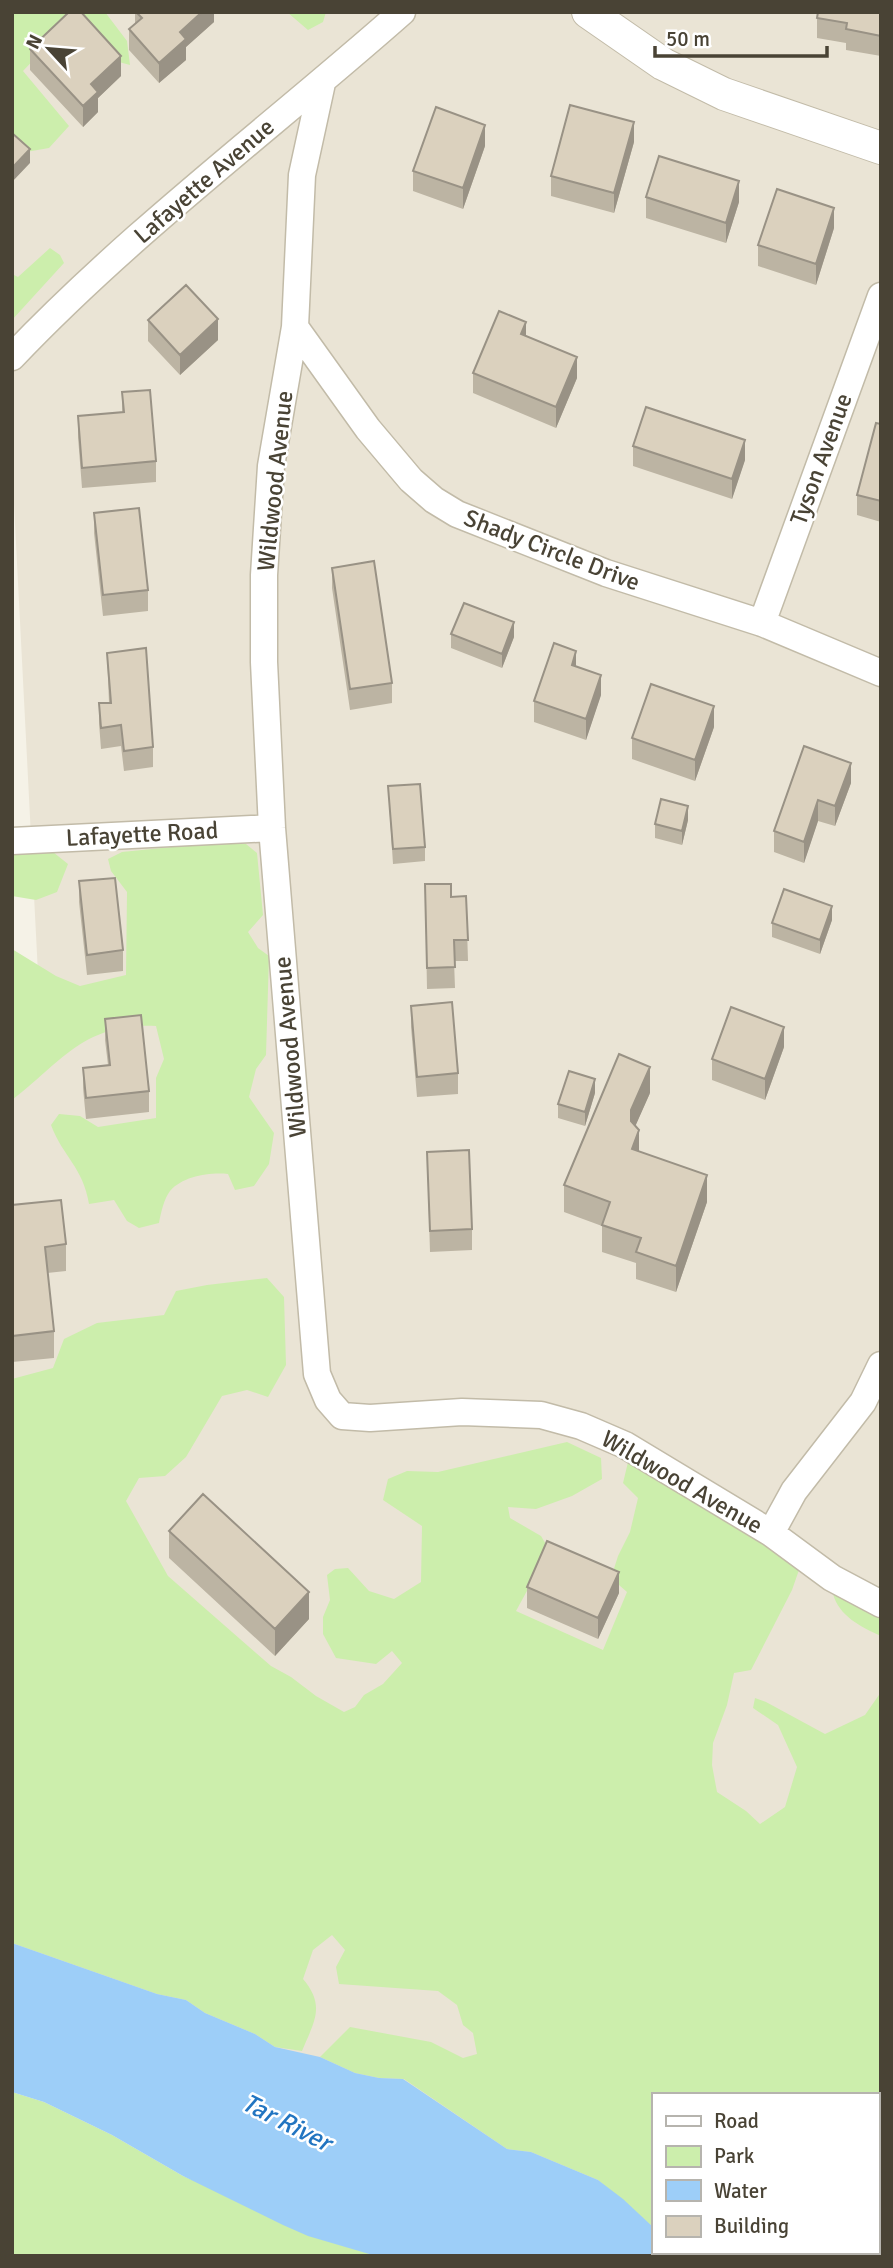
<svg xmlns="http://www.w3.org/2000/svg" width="893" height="2268" font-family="Signika,sans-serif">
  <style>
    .residential { fill: #eae4d5 }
    .green { fill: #cceeac }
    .water { fill: #9dcef8 }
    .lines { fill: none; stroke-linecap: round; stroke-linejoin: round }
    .minor-casing { stroke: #c2bba8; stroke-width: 29 }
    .tertiary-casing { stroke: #c2bba8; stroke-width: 34 }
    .minor { stroke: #fff; stroke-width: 26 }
    .tertiary { stroke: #fff; stroke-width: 32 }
    .wall { fill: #bcb4a3 }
    .shaded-wall { fill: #999285 }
    .building { fill: #dbd1be; stroke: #999285; stroke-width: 2 }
    .labels { text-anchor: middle; stroke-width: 5; stroke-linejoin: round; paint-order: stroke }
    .street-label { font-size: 24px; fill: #494335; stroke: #fff }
    .water-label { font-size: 26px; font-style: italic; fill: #2275c1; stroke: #fff }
  </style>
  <rect width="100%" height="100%" fill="#f5f2e7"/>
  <path class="residential" d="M12,12H881V2256H720L715,2252H877V2095H653V2227L275,2047L12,1943V1054L42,1052L14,504L12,503Z"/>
  <path class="green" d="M12,12H105L127,41L130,65L119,62L75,16L23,71L69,126L49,148L26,152L12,138Z
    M287,12H326L323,22L308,30Z
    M50,248L60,255L64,263L12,320V274L18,277Z
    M202,844H246L257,853L263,915L248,932L258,948L269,956L266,1055L256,1069L249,1097L274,1133L269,1164L254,1186L235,1190L228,1174C210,1172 183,1176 170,1191C164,1199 161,1212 159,1223L139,1228L127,1221L114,1200L89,1204C83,1167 63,1157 51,1125L59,1114L80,1116L98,1127L156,1118V1078L164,1059L156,1026C83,1023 63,1061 12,1100V949L56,976L80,986L126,975L127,892L111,871L108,859L122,852Z
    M53,852L68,864L57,892L36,900L12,896V854Z
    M267,1278L284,1297L286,1365L268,1397L247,1390L222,1396L186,1457L165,1476L139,1478L126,1501L168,1576L271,1666L291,1677L316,1696L344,1712L355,1707L364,1695L383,1684L402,1663L392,1651L376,1664L336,1658L323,1634V1617L330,1600L327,1575L335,1569L348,1568L369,1591L394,1599L421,1582L422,1526L383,1500L388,1479L407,1471L438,1472L567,1442L601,1458L602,1479L572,1496L536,1509L508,1507L510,1518L541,1536L553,1556L534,1578L516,1611L603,1650L627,1592L611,1578L618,1556L630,1532L638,1498L623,1483L629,1458L762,1537L799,1570L792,1590L751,1670L734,1673L727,1705L713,1743L712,1765L717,1792L746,1811L760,1824L785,1807L797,1767L778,1725L753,1708L755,1698L766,1702L825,1734L865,1715L881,1692V2256H865L864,2252H877V2095H653V2227L598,2180L531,2152L507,2149L404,2079L379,2078L355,2073L320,2057L350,2027L431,2042L463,2058L477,2054L473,2033L463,2025L457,2005L438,1991L339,1984L336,1967L345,1950L332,1935L313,1950L303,1979C326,2006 314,2022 302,2051L275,2047L255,2034L205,2013L186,2000L157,1994L12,1943V1379L53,1368L64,1339L97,1323L164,1315L176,1291L207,1285Z
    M833,1594L881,1617V1636C861,1627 839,1616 833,1594Z
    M12,2092L44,2102L112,2135L183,2176L339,2243L376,2256H12Z
    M715,2252H833L829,2256H720Z"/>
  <path class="water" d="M12,1943L157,1994L186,2000L205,2013L255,2034L275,2047L320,2057L355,2073L379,2078L403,2079L507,2149L531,2152L598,2180L623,2199L653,2227V2252H715L720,2256H376L308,2236L283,2225L183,2176L112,2135L44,2102L12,2092Z"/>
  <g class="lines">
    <g class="minor-casing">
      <path id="minor" d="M322,83L302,175L295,327L271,466L264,575V662L272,828L317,1374L328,1400L342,1416L370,1418L462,1412L541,1415L581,1426L625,1445L771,1533L832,1578L881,1604
        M295,327L368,429L411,480L434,500L457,514L606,573L762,623L881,673
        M12,357C132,231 272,127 402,12
        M762,623L881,296
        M12,841L272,828
        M771,1533L794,1491L863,1402L881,1365"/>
    </g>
    <g class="tertiary-casing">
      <path id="tertiary" d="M588,12L663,64L724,94L881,148"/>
    </g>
    <use href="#minor" class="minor"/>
    <use href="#tertiary" class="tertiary"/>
  </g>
  <path class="wall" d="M135,12H214V22L186,47V60L159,83L129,50V29L135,24Z
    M881,12V56L846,50V43L817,38V18Z
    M30,49L121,76L98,98V112L83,127L30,70Z
    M634,142L614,213L551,196V176Z
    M485,146L463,209L413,191V171Z
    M646,197L739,202L726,243L646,218Z
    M834,228L816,285L758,266V245Z
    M148,320L218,340L180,375L148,341Z
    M526,336L577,378L556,428L473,393V373Z
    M122,392L156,461V482L82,488L78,437V416L122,413Z
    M881,424V522L857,515V495Z
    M633,446L745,460L732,499L633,466Z
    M94,513L148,590V611L103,616L94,533Z
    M332,568L392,683V703L350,710L332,588Z
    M451,634L514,637L502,668L451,648Z
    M107,653L153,747V767L124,771L121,746L101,749L99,723V703H109Z
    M576,667L601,695L586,740L534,722V701Z
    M714,727L695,781L632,759V738Z
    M804,746L851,783L835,826L818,821L804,863L774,852V831Z
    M388,786L425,847V861L393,864Z
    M688,820L682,845L655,838V824Z
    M79,881L123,950V971L87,975L79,902Z
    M425,884L451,897L466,896L468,961H454L455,988L427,989Z
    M832,920L820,954L772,937V923Z
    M411,1006L458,1073V1094L417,1097L411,1027Z
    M105,1019L149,1091V1112L86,1119L83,1088V1068L108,1065L105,1040Z
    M784,1047L765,1100L712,1080V1059Z
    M595,1093L585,1126L558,1118V1104Z
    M650,1093L635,1126L639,1151L707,1202L676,1292L636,1279V1263L602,1252V1226L564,1212V1185Z
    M427,1152L472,1229V1250L430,1252Z
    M12,1205L66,1244V1271L47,1273L54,1331V1358L12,1362Z
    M169,1531L309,1619L275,1656L169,1558Z
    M527,1587L619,1593L598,1639L527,1608Z"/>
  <path class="shaded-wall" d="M202,12H214V22L186,47V60L159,83V63L180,32Z
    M121,56V76L98,98V112L83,127V106L91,84Z
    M634,122V142L614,213V193Z
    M485,125V146L463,209V188Z
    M30,149V163L12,182V168Z
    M739,181V202L726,243V223Z
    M834,208V228L816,285V264Z
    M218,319V340L180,375V355Z
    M526,322V342L521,334Z
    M577,357V378L556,428V407Z
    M745,440V460L732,499V479Z
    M514,622V637L502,668V654Z
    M576,651V672L572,665Z
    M601,675V695L586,740V719Z
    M714,706V727L695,781V760Z
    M851,763V783L835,826V806Z
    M818,800V821L804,863V842Z
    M688,806V820L682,845V831Z
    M832,906V920L820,954V940Z
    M784,1027V1047L765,1100V1079Z
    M650,1067V1093L631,1136V1110Z
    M595,1079V1093L585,1126V1112Z
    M639,1130V1156L632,1149Z
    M707,1175V1202L676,1292V1266Z
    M619,1572V1593L598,1639V1618Z
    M309,1592V1619L275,1656V1629Z"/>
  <path class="building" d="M69,12H81L121,56L91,84L98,92L83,106L30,49Z
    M136,12H202L180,32L186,39L159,63L129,29L142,18Z
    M818,12H881V36L846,29L847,23L817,18Z
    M570,105L634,122L614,193L551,176Z
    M436,107L485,125L463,188L413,171Z
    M12,133L30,149L12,168Z
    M659,156L739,181L726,223L646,197Z
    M777,189L834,208L816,264L758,245Z
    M186,285L218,319L180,355L148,320Z
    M499,311L526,322L521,334L577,357L556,407L473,373Z
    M150,390L156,461L82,468L78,416L124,412L122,392Z
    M646,407L745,440L732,479L633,446Z
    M876,423L881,424V501L857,495Z
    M139,508L148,590L103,595L94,513Z
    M374,561L392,683L350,689L332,568Z
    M464,603L514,622L502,654L451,634Z
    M554,643L576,651L572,665L601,675L586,719L534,701Z
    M146,648L153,747L124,751L121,725L101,728L99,703H111L107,653Z
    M651,684L714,706L695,760L632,738Z
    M804,746L851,763L835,806L818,800L804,842L774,831Z
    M420,784L425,847L393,849L388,786Z
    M661,799L688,806L682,831L655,824Z
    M115,878L123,950L87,955L79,881Z
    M425,884H451V897L466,896L468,940H454L455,967L427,968Z
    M784,889L832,906L820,940L772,923Z
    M452,1002L458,1073L417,1077L411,1006Z
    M731,1007L784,1027L765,1079L712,1059Z
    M141,1015L149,1091L86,1098L83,1068L110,1065L105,1019Z
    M619,1054L650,1067L631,1110V1121L639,1130L632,1149L707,1175L676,1266L636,1252L641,1238L602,1225L610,1202L564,1185Z
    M569,1071L595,1079L585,1112L558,1104Z
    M469,1150L472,1229L430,1231L427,1152Z
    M61,1200L66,1244L45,1247L54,1331L12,1336V1205Z
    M203,1494L309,1592L275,1629L169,1531Z
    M547,1541L619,1572L598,1618L527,1587Z"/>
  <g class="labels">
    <g class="street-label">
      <text transform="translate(204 181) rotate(-41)" y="8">Lafayette Avenue</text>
      <text transform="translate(821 459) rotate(-70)" y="8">Tyson Avenue</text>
      <text transform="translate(275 481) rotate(-84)" y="8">Wildwood Avenue</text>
      <text transform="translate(552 550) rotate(21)" y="8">Shady Circle Drive</text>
      <text transform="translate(142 834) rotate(-3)" y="8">Lafayette Road</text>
      <text transform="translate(290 1047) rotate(-95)" y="8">Wildwood Avenue</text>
      <text transform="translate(682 1482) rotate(30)" y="8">Wildwood Avenue</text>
    </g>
    <g class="water-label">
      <text transform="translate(287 2122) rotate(27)" y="9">Tar River</text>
    </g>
  </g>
  <rect width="893" height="2268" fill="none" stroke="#494335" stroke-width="28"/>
  <rect x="652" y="2093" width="228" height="161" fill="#ffffff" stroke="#b6b4ae" stroke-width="2"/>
  <rect x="666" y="2116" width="35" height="10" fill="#ffffff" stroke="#b6b4ae" stroke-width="2"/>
  <text x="714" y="2128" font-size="21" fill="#494335">Road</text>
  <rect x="666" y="2146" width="35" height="21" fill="#cceeac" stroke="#b6b4ae" stroke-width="2"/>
  <text x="714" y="2163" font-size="21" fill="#494335">Park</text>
  <rect x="666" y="2180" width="35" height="21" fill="#9dcef8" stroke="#b6b4ae" stroke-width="2"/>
  <text x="714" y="2198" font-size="21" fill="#494335">Water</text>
  <rect x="666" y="2216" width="35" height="21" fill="#dbd1be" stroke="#b6b4ae" stroke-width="2"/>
  <text x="714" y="2233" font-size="21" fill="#494335">Building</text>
  <g transform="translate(49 49) rotate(296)" stroke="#ffffff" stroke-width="5" paint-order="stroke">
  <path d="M0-5L12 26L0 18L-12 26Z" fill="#494335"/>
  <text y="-10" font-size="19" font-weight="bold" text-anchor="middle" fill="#494335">N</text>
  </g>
  <path d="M655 46v10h172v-10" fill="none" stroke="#494335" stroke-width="3.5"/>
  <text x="666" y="46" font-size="21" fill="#494335" stroke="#ffffff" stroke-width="5" paint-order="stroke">50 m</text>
</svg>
